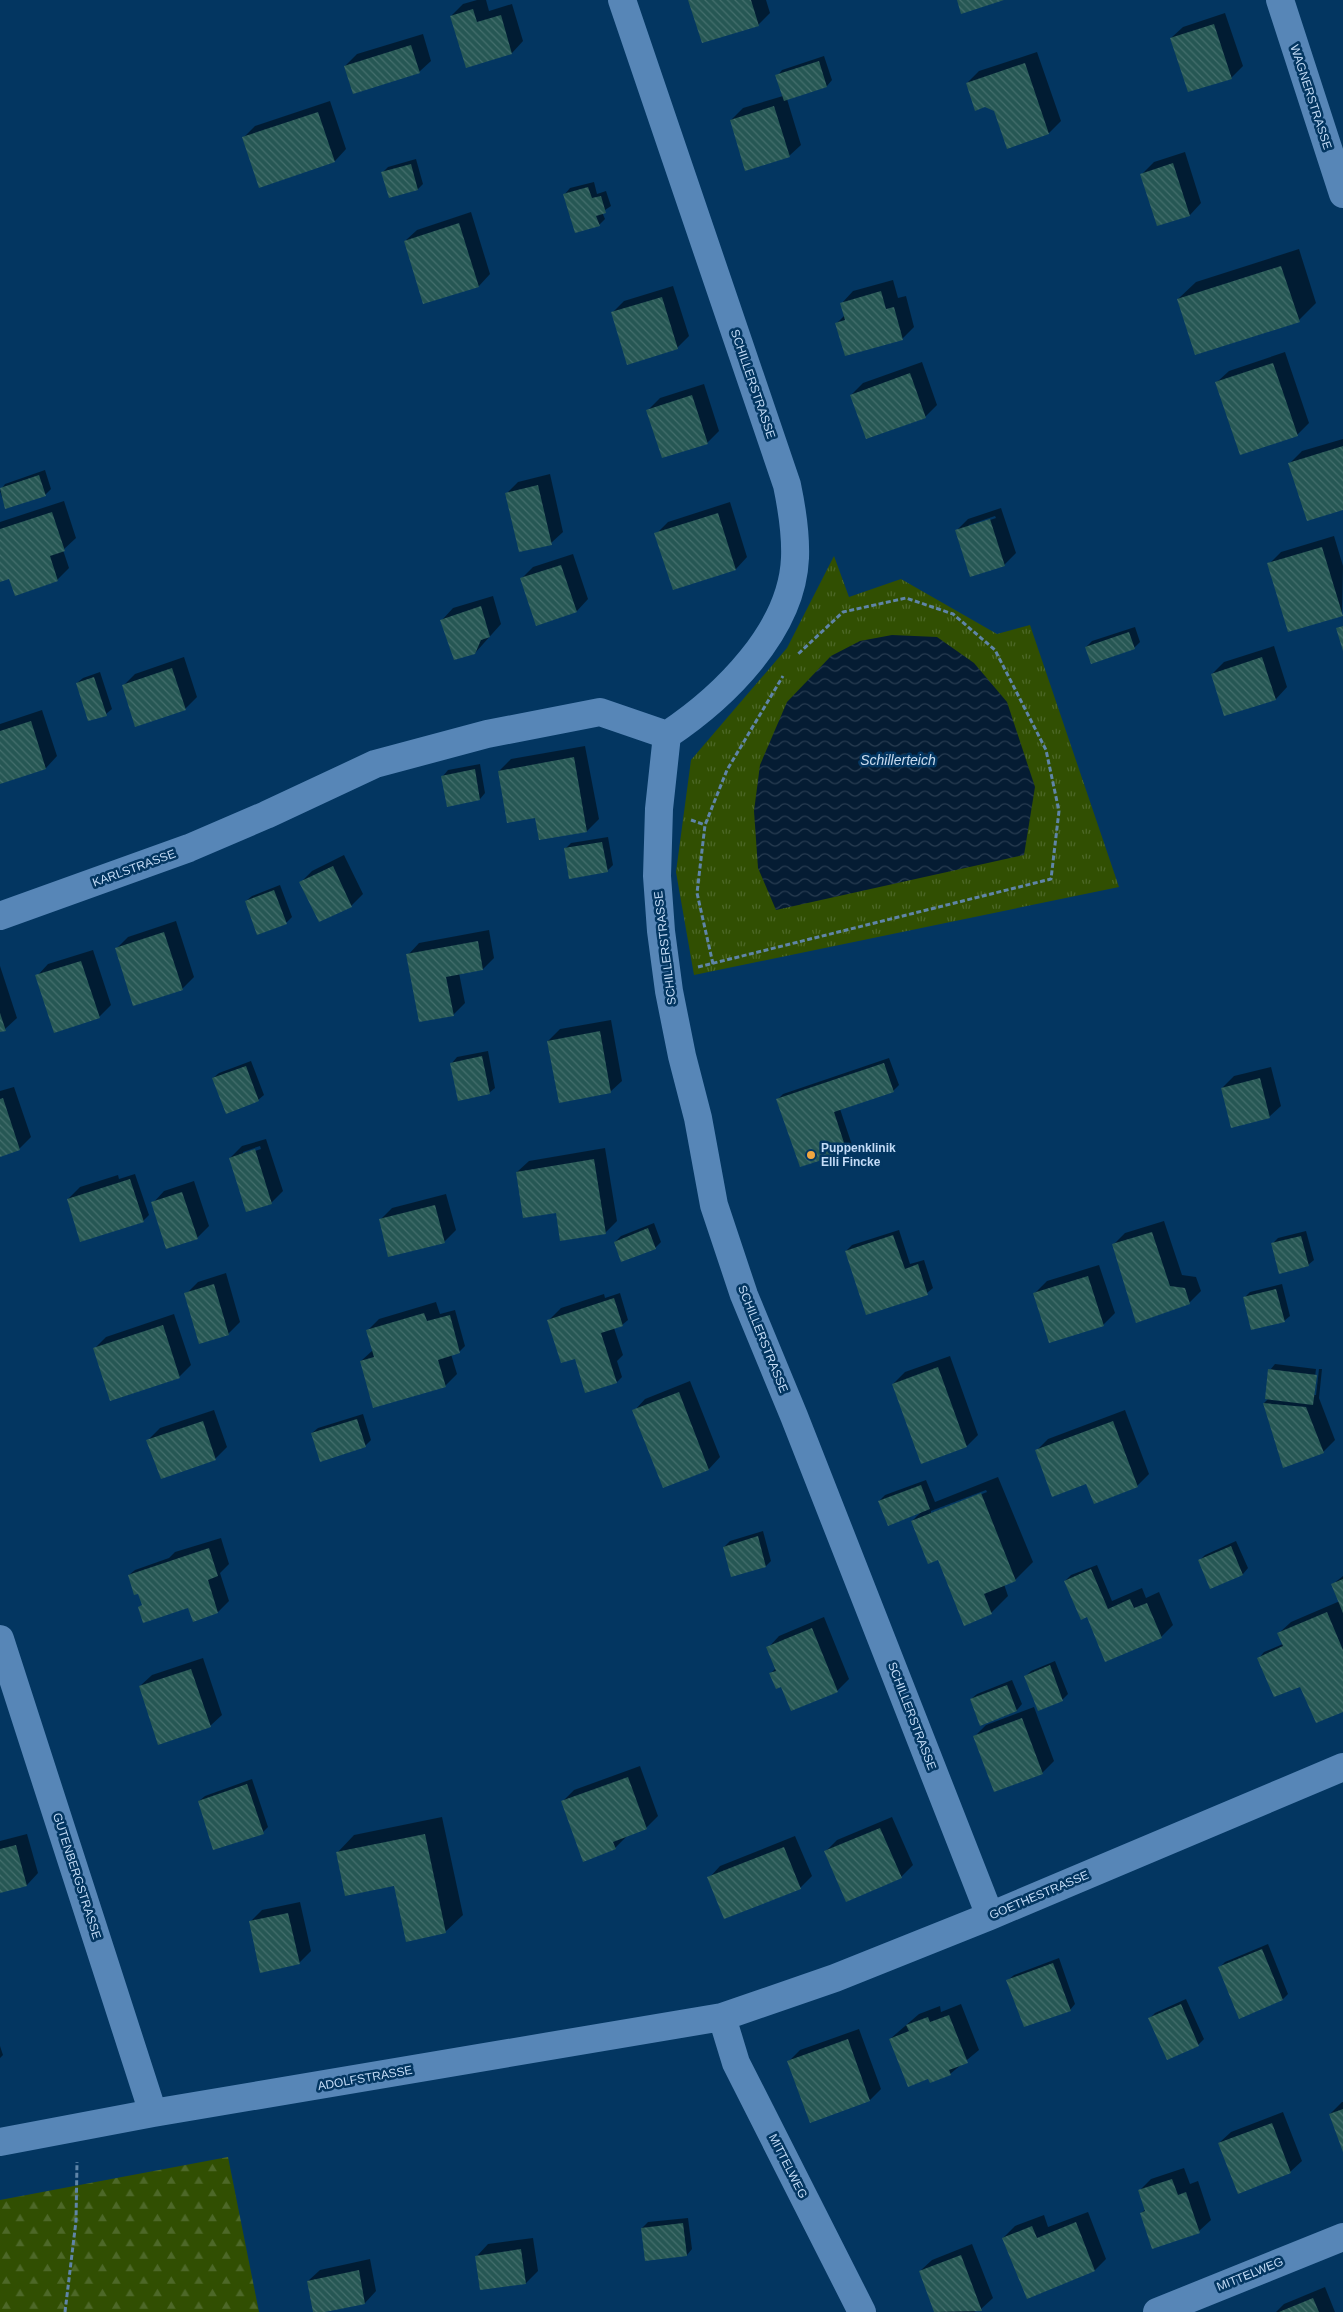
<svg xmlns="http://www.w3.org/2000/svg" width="1343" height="2312" font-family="Arial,sans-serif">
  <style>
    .grass { fill: url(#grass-tufts) }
    .forest { fill: url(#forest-firs) }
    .water { fill: url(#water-waves) }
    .shadow { fill: #0007; fill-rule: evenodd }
    .building { fill: url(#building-back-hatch) }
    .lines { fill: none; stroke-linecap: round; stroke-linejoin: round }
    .path { stroke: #5f85a8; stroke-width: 3; stroke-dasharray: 5 2.5; stroke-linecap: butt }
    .minor { stroke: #5786b7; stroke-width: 28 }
    .poi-dot { fill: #f1a640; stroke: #033661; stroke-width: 2 }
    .labels { text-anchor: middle; stroke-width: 5; stroke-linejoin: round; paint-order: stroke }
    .street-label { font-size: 12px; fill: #c4dcf7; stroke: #033661 }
    .poi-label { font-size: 12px; font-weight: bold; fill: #c4dcf7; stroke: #033661; text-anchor: start }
    .water-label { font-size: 14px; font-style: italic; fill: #cadbee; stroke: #033661 }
  </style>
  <defs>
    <pattern id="grass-tufts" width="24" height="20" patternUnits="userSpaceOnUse" patternTransform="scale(1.25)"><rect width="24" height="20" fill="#314f02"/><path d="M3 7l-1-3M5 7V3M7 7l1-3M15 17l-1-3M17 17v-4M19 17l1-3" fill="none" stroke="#4d6828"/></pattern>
    <pattern id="forest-firs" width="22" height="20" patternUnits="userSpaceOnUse" patternTransform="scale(1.25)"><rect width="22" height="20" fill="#314f02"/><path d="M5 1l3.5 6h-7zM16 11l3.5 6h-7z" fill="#4d6828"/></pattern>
    <pattern id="water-waves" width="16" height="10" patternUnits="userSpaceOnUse" patternTransform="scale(1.25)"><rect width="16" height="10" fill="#051c33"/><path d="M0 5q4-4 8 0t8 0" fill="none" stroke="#283c51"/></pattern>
    <pattern id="building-back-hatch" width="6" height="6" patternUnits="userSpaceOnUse" patternTransform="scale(1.25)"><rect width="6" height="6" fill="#265754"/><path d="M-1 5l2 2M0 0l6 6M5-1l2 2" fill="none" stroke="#446f6d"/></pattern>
  </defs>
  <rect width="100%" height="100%" fill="#033661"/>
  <path class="grass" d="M834,556L849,597L901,579L997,634L1030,625L1119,887L694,975L676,872L691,760L787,648Z"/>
  <path class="forest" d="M228,2157L259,2312H0V2200Z"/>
  <path class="water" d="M892,635L937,637L974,663L1007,702L1035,787L1024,855L776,910L758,868L754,811L760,765L787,702L831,656L860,641Z"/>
  <path class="shadow" d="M477,0H486L489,11L512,4L523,41L512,53L451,16L463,4Z
    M690,0H766L770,13L758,25Z
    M1225,13L1243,66L1231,78L1171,38L1183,27Z
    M423,34L431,61L419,72L345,66L357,54Z
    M1037,52L1061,121L1049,133L1007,147L995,111L967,83L979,71Z
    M824,56L832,80L827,86L787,99L801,145L789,156L731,120L743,108L783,96L777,76L782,70Z
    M330,101L346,149L335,161L260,186L243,138L255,126Z
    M1185,152L1201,203L1190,215L1158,225L1142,174L1154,162Z
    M416,159L423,184L418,189L383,172L388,167Z
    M594,182L597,194L606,191L611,206L602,212L605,219L599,225L565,194L570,188Z
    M471,212L490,274L479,286L424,302L405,241L417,230Z
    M1299,249L1316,303L1299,320L1178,299L1196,282Z
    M893,280L898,298L906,296L914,327L902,339L837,323L845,315L842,303L853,291Z
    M673,286L689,336L677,348L612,313L624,301Z
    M1285,352L1309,423L1297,435L1217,382L1229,371Z
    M922,362L937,405L925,417L851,395L863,383Z
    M704,384L719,431L707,443L648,410L660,398Z
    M1343,439V509L1290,463L1302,451Z
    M45,470L51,489L45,495L6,508L0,491L5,484Z
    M550,474L563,532L551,543L507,493L518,482Z
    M64,501L76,538L63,550L69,568L57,580L10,577L0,580V522Z
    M730,502L747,557L736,569L674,589L656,534L668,522Z
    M1001,508L1016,553L1004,565L956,531L968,519ZM995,516L996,518L969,527V525Z
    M1334,536L1343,566L1342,615L1269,564L1281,552Z
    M573,554L588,599L577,611L522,578L533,567Z
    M493,596L501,624L475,653L442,620L453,608Z
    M1135,627L1140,642L1134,648L1086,647L1092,641Z
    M1274,646L1287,687L1276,699L1225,715L1212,674L1224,662Z
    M184,657L197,697L185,709L123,686L135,674Z
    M100,672L112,709L106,714L77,683L83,678Z
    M42,710L57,756L46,768L0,783V724Z
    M585,746L599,819L587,831L540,839L536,816L499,771L511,759Z
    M480,764L485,793L480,799L443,776L448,770Z
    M608,837L613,865L607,871L565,849L571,843Z
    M344,855L363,894L351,906L301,882L312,871Z
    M280,885L292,917L287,922L258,933L246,901L252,896Z
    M176,921L194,977L182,989L116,949L128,937Z
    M489,930L494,958L483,969L459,973L465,1003L453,1015L408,955L419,943Z
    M93,950L111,1005L99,1017L37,976L48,964Z
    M0,966L17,1018L5,1029L0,1031Z
    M611,1020L622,1081L610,1092L548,1041L560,1029Z
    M488,1051L495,1088L489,1093L452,1063L457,1057Z
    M889,1058L899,1085L893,1091L840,1109L852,1145L847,1151L800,1166L778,1099L783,1094Z
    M251,1061L264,1095L258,1100L213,1078L219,1073Z
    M1271,1067L1281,1106L1269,1117L1222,1088L1234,1076Z
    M14,1087L31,1137L19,1149L0,1155V1091Z
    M266,1139L283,1191L271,1203L230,1158L242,1146ZM260,1146L261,1149L243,1155V1152Z
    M605,1148L617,1221L605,1233L557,1211L517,1172L529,1161Z
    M135,1174L149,1215L143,1221L68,1199L80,1187L118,1175L119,1179Z
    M194,1181L209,1226L197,1238L153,1203L164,1191Z
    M446,1194L456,1230L444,1242L380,1220L392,1208Z
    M1164,1221L1182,1275L1196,1277L1201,1291L1189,1303L1113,1245L1125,1233Z
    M654,1223L661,1242L655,1248L615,1242L621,1236Z
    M899,1230L910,1264L924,1260L933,1288L927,1293L846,1251L852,1245Z
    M1306,1231L1314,1260L1308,1265L1272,1244L1278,1238Z
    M1099,1265L1115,1313L1103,1325L1035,1293L1047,1281Z
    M226,1273L240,1322L228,1334L186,1294L198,1282Z
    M1282,1284L1290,1316L1284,1321L1245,1297L1250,1292Z
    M620,1293L628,1320L622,1325L614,1328L623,1355L617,1361L622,1377L617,1382L549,1320L561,1308L604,1294L605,1298Z
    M436,1302L440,1314L455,1310L465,1346L459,1352L451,1354L457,1374L445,1386L361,1361L373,1350L367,1331L379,1319Z
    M174,1314L191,1365L179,1377L94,1349L106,1337Z
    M950,1356L978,1435L967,1446L922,1463L893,1384L905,1372Z
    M1275,1364L1316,1369L1313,1395H1316L1319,1369H1322L1319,1398L1335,1440L1323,1452L1284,1466L1264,1403L1269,1398L1270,1370Z
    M690,1381L720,1457L709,1469L664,1486L634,1411L645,1399Z
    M214,1410L227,1447L215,1459L148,1440L160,1428Z
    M1125,1410L1149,1474L1137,1486L1036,1451L1048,1439Z
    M363,1414L371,1440L365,1446L312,1433L318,1428Z
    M998,1477L1033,1562L1015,1580L1004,1584L1008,1596L991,1613L938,1558L912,1521L922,1511L879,1501L885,1495L926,1480L935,1502ZM986,1490L987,1492L931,1514V1511Z
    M763,1531L771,1561L766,1566L724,1547L730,1541Z
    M221,1538L229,1564L220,1573L229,1601L218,1612L189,1607H140L143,1604L139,1593L129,1575L135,1570L169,1558L175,1552Z
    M1236,1541L1248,1568L1243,1574L1211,1587L1199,1561L1205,1555Z
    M1097,1565L1112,1601L1142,1588L1146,1598L1159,1592L1173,1625L1161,1637L1087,1616L1065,1581L1071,1575Z
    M1343,1576V1710L1259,1658L1264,1652L1283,1644L1279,1633L1291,1622L1340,1601L1333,1584Z
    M824,1617L849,1679L837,1691L771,1673L776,1668L768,1648L779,1636Z
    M203,1658L222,1715L210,1726L140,1686L152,1675Z
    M1055,1661L1068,1694L1063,1699L1039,1709L1026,1676L1031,1671Z
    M1012,1680L1022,1704L1017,1710L981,1724L971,1699L977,1694Z
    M1034,1707L1054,1761L1042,1773L974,1737L986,1725Z
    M640,1766L658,1816L646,1828L627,1836L615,1848L562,1802L574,1790Z
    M252,1779L268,1827L263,1832L199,1801L205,1796Z
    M442,1817L463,1915L445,1932L395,1884L337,1853L354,1835Z
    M892,1817L913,1865L901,1877L826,1851L837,1840Z
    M27,1834L38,1873L27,1885L0,1892V1841Z
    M795,1836L812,1876L800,1888L709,1878L720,1866Z
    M300,1902L311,1951L299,1963L250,1922L262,1910Z
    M1268,1944L1288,1994L1283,1999L1240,2017L1219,1968L1225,1962Z
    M1059,1958L1075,2004L1070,2010L1008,1980L1014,1975Z
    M1186,1999L1204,2039L1198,2045L1150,2018L1155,2013Z
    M961,2004L979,2050L950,2074L928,2077L890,2039L919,2014L940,2006L941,2012Z
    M859,2029L881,2089L870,2100L789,2061L800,2050Z
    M0,2046L3,2055L0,2058Z
    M1342,2102H1343V2149L1330,2114Z
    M1283,2112L1302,2161L1290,2172L1219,2143L1231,2132Z
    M1184,2168L1190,2184L1198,2181L1211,2220L1199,2231L1141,2213L1146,2209L1139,2191L1151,2179Z
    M1088,2212L1106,2259L1095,2270L1027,2297L1003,2238L1015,2226L1044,2215L1048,2227Z
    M688,2218L692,2249L687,2255L642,2228L648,2222Z
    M533,2238L538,2271L526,2283L481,2289L477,2256L488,2244Z
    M972,2244L993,2298L981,2309L974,2312H936L920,2271L932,2260Z
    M370,2259L376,2291L365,2303L315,2312L308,2281L320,2270Z
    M1325,2287L1335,2312H1276L1284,2304Z"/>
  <path class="building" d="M688,0H751L759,26L702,43Z
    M957,0H1004L961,14Z
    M473,9L477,22L501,15L512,54L466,68L450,16Z
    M1214,24L1232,79L1188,92L1170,38Z
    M411,45L420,73L353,94L344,66Z
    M819,61L827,87L784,101L775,75Z
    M1025,63L1049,134L1007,149L994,111L985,107L975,111L966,83Z
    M774,106L790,157L745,171L730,120Z
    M318,112L335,162L259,188L242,137Z
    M1173,163L1190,216L1157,226L1140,174Z
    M411,164L418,190L389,198L381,172Z
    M588,187L592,198L601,196L606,213L596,216L600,226L575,233L563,194Z
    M459,223L479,287L423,304L404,241Z
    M1281,266L1300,322L1195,355L1177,299Z
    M881,291L886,309L894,307L903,340L845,356L835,323L845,320L840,303Z
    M662,297L678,349L627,365L611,312Z
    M1273,363L1298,436L1240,455L1215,382Z
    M910,373L926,418L866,439L850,395Z
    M692,395L708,444L662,458L646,410Z
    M1343,446V510L1307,521L1288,463Z
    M39,475L46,496L5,509L0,488Z
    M538,485L552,545L519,552L505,493Z
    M52,512L65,551L50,556L58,581L15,596L9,579L0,582V529Z
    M718,513L736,570L673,590L654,533Z
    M990,519L1005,566L970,577L955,530Z
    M1322,547L1343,616L1288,632L1267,563Z
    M561,565L577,612L536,626L520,578Z
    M481,606L490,637L481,640L475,654L454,660L440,620Z
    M1343,626V651L1336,628Z
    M1129,632L1135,649L1091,664L1085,647Z
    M1262,657L1276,700L1224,716L1211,674Z
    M172,668L186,710L135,727L122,685Z
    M94,677L107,716L88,721L76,683Z
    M31,721L46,769L0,784V731Z
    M574,757L587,832L539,840L535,818L507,823L498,771Z
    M475,769L480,800L447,807L441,776Z
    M602,842L608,872L569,879L564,848Z
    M333,866L352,907L319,922L299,882Z
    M274,890L287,924L257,935L245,901Z
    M164,932L183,990L133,1006L115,948Z
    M478,941L483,970L446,977L454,1016L419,1022L406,954Z
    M81,961L100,1018L54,1033L35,975Z
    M0,1013L6,1031L0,1032Z
    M600,1031L611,1093L559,1103L547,1041Z
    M482,1056L490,1094L458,1101L450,1063Z
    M884,1063L894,1092L834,1112L847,1152L800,1167L776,1099Z
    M246,1066L259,1101L226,1114L212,1078Z
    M1260,1078L1270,1118L1231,1128L1221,1088Z
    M3,1098L20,1150L0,1157V1099Z
    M255,1149L272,1204L246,1212L229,1158Z
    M594,1159L606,1234L560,1241L556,1213L523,1218L516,1172Z
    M130,1179L144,1222L80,1242L67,1199Z
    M182,1192L198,1239L166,1249L151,1202Z
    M435,1205L445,1243L388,1257L379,1219Z
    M648,1228L656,1249L621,1262L614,1242Z
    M1152,1232L1170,1286L1185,1288L1190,1304L1136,1323L1112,1244Z
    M893,1235L905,1269L918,1264L928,1295L866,1315L845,1251Z
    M1301,1236L1309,1266L1279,1274L1271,1243Z
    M1088,1276L1104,1326L1049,1343L1033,1293Z
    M214,1284L229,1335L199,1344L184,1293Z
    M1276,1289L1285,1322L1251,1330L1243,1297Z
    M614,1298L623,1326L601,1333L617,1383L585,1393L575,1359L561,1363L547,1320Z
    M424,1313L427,1321L450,1315L460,1353L438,1360L446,1387L373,1408L360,1361L374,1357L366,1330Z
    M163,1325L180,1378L110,1401L93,1348Z
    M938,1367L967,1447L921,1464L892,1384Z
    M1268,1369L1317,1375L1313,1405L1265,1399Z
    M679,1392L709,1470L663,1488L632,1410Z
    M1263,1403L1306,1407L1324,1453L1283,1468Z
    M357,1419L366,1447L320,1462L311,1433Z
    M203,1421L216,1460L161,1479L146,1440Z
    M1113,1421L1138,1487L1094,1504L1086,1484L1052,1497L1035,1450Z
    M921,1485L930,1509L888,1526L878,1501Z
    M981,1493L1016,1581L984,1594L992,1614L964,1626L938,1560L928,1564L911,1521Z
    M758,1536L766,1567L731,1577L723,1547Z
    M1231,1546L1243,1575L1210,1589L1198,1560Z
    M209,1548L218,1576L208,1580L218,1613L193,1622L188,1608L143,1623L138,1607L142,1605L138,1594L134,1595L128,1575Z
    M1091,1569L1108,1609L1130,1599L1134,1608L1147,1603L1162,1638L1105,1662L1087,1617L1081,1620L1064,1581Z
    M1343,1579V1613L1331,1584Z
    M1327,1612L1343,1650V1712L1316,1723L1300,1687L1274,1697L1257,1658L1283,1646L1277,1633Z
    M812,1628L838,1692L791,1711L781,1687L776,1689L769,1673L776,1671L766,1647Z
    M1050,1665L1063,1701L1038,1711L1024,1676Z
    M191,1669L211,1727L158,1745L139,1686Z
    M1007,1685L1017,1711L980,1726L970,1699Z
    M1022,1718L1043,1774L994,1792L973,1736Z
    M628,1777L647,1829L613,1842L616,1849L583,1862L561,1801Z
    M247,1784L264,1834L213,1850L198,1801Z
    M880,1828L902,1878L846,1902L824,1851Z
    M425,1834L446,1933L406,1942L394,1886L345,1896L336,1852Z
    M16,1845L27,1886L0,1893V1849Z
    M784,1847L801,1889L724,1919L707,1877Z
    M288,1913L300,1964L260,1973L249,1921Z
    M1262,1949L1283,2000L1239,2019L1218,1967Z
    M1053,1963L1071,2011L1024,2027L1006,1980Z
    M1181,2004L1199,2046L1167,2060L1148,2018Z
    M949,2015L968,2063L949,2070L951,2075L930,2083L928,2079L908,2087L889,2039L909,2031L906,2025L928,2017L930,2022Z
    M848,2039L870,2101L810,2123L787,2061Z
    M1343,2109V2152L1329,2114Z
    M1272,2123L1291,2173L1238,2194L1218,2143Z
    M1172,2179L1178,2195L1186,2192L1200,2233L1152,2249L1140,2213L1145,2211L1138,2190Z
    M1076,2222L1095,2271L1027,2299L1002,2238L1032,2226L1037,2238Z
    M683,2223L687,2256L645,2261L641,2228Z
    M521,2249L526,2284L480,2290L475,2256Z
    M961,2255L982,2311L934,2312L919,2271Z
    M359,2270L365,2304L325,2312H313L307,2281Z
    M1313,2298L1319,2312H1279Z"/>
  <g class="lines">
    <path class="path" d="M691,820L705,825
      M713,964L697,893L705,825L727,770L783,676
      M698,967L1051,879L1059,811L1046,750L995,650L953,614L906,598L843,612L797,655
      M65,2312L76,2221L77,2162"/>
    <path class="minor" d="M622,0L787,485C792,509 796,533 795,558C792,631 724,697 667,735
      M1280,0L1343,194
      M667,735L659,809L657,876L661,931L669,991L682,1056L698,1118L714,1205L744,1295L794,1416L990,1916
      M0,916L189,848L266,815L375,764L487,734L600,712L667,735
      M0,1639L153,2113
      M722,2017L736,2063L862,2312
      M0,2142L153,2113L722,2017L835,1978L990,1916L1343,1767
      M1157,2312L1343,2237"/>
  </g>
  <circle class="poi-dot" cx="811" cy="1155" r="5"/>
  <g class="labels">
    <g class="street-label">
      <text transform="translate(1311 97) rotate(72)" y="4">WAGNERSTRASSE</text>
      <text transform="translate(753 384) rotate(71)" y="4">SCHILLERSTRASSE</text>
      <text transform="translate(134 868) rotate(-20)" y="4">KARLSTRASSE</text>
      <text transform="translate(665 948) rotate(-97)" y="4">SCHILLERSTRASSE</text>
      <text transform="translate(763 1339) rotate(68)" y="4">SCHILLERSTRASSE</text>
      <text transform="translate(912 1716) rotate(69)" y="4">SCHILLERSTRASSE</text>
      <text transform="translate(77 1876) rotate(72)" y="4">GUTENBERGSTRASSE</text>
      <text transform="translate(1039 1895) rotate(-23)" y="4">GOETHESTRASSE</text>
      <text transform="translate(365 2078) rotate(-10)" y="4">ADOLFSTRASSE</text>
      <text transform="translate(788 2166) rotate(63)" y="4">MITTELWEG</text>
      <text transform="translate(1250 2274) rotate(-22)" y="4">MITTELWEG</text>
    </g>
    <g class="poi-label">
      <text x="821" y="1152">Puppenklinik<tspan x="821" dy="14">Elli Fincke</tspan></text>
    </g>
    <g class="water-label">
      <text x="898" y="765">Schillerteich</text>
    </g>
  </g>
</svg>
